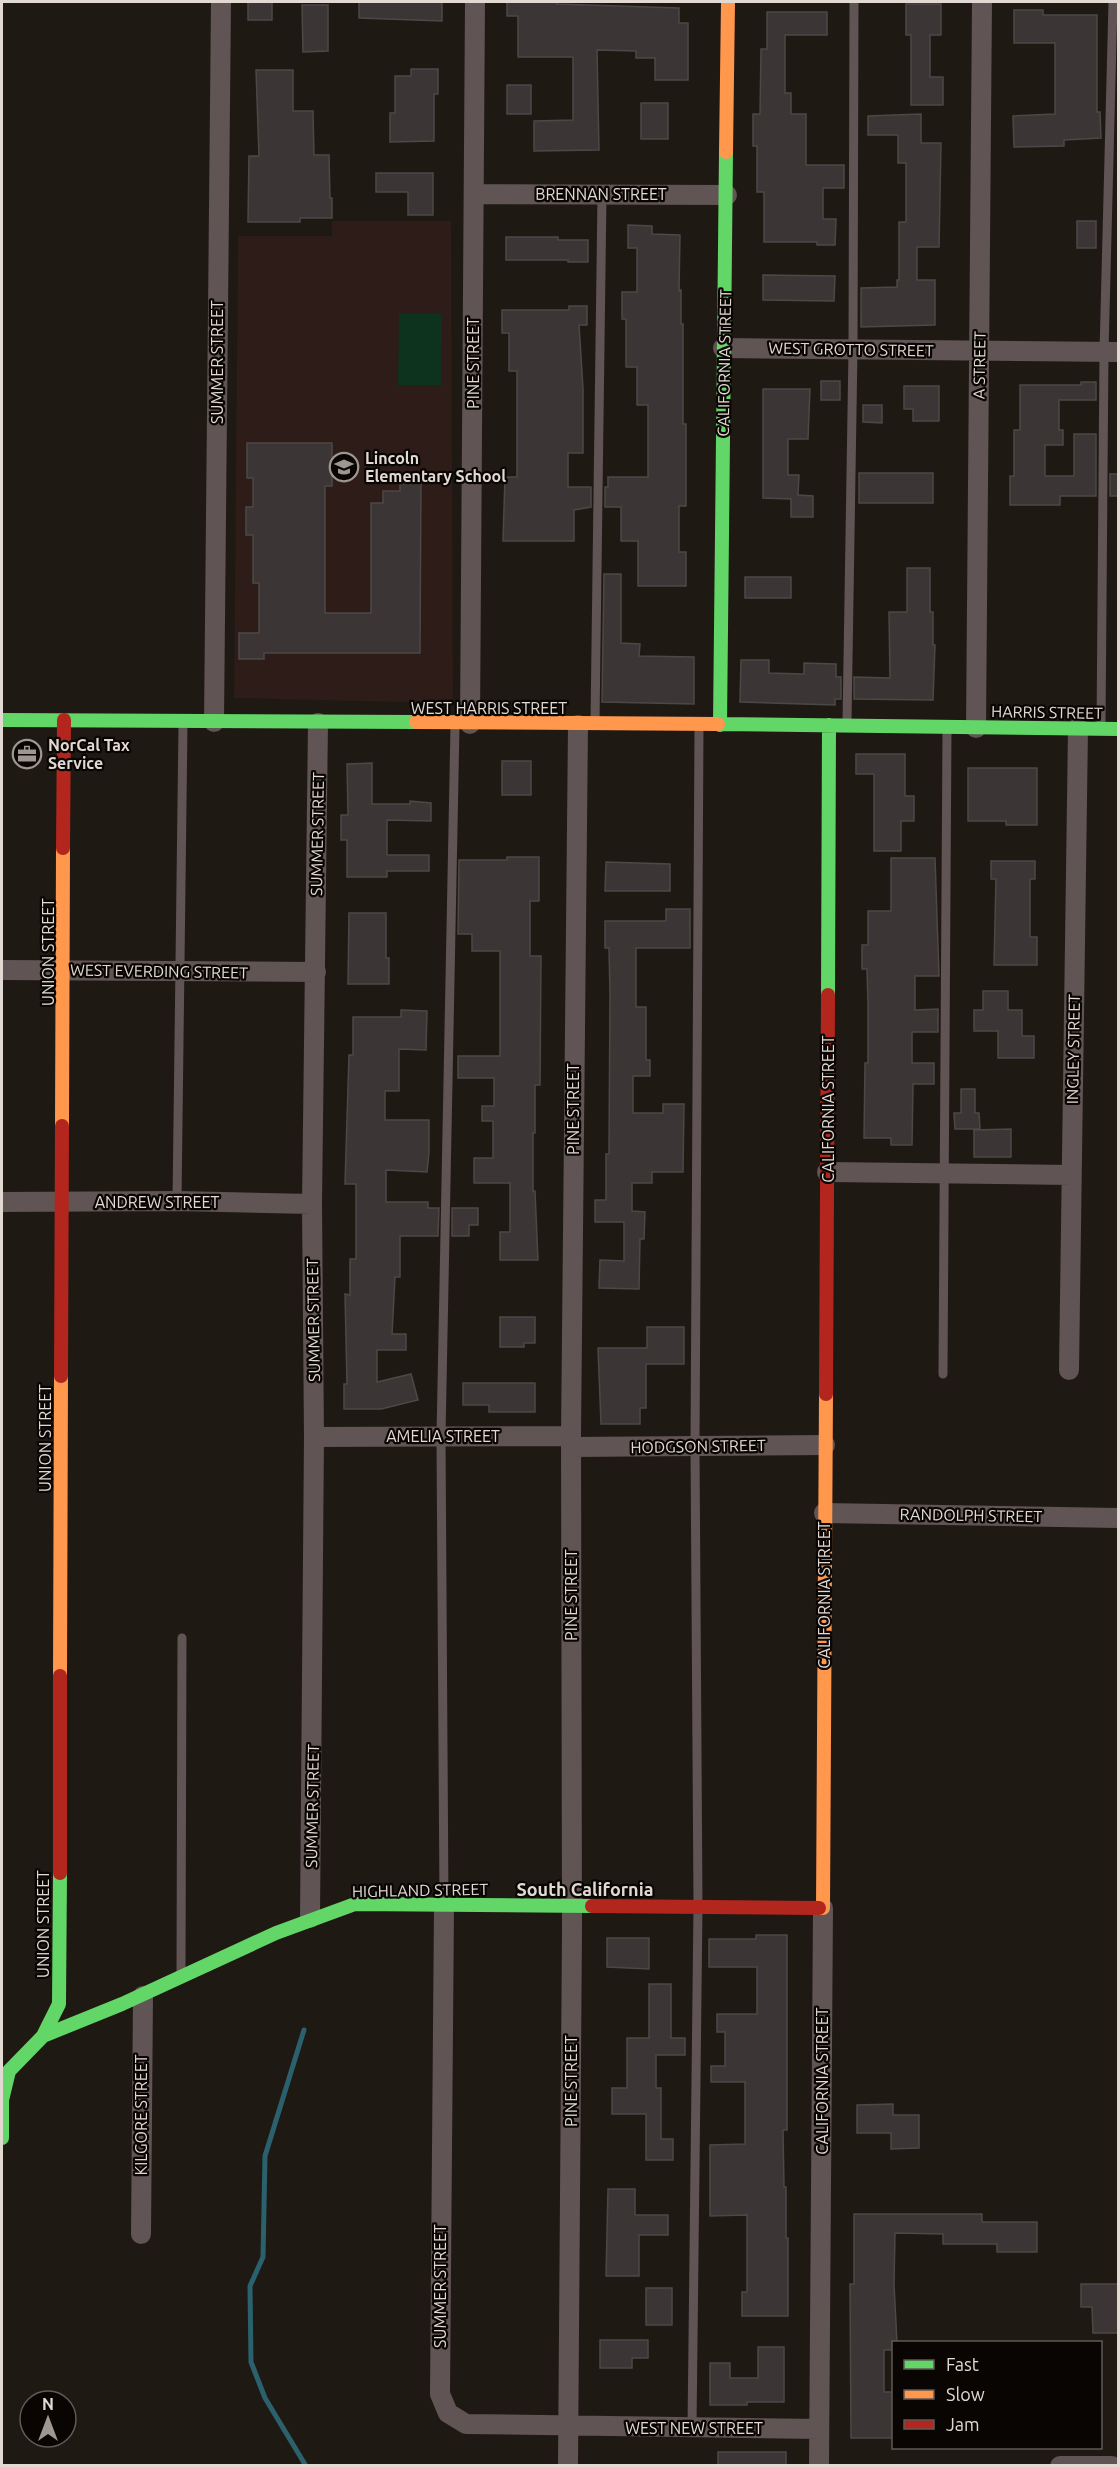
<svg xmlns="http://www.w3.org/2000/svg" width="1120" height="2467" font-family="Ubuntu,sans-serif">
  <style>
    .education { fill: #2d1c18 }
    .green { fill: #0d331e }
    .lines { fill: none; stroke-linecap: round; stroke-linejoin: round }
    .stream { stroke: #2b616d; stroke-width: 5 }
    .building { fill: #3b3635; stroke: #4c4846; stroke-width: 1.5 }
    .lane { stroke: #605454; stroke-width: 9 }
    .street { stroke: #605454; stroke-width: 20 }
    .fast { stroke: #63d668; stroke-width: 14 }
    .slow { stroke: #ff974d; stroke-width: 14 }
    .jam { stroke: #b3261e; stroke-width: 14 }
    .labels { text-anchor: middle; stroke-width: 4.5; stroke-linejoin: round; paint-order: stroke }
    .street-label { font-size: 16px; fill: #e2d9d3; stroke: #090503 }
    .poi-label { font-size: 16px; font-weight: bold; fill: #e2d9d3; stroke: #090503; text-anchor: start }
    .neighbourhood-label { font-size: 18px; font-weight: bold; fill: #e2d9d3; stroke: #090503 }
  </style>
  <rect width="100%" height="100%" fill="#1f1914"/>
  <path class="education" d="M332,221H451L453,699L443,703L234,698L238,236H332Z"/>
  <path class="green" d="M399,314H442L441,385H398Z"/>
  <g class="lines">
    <path class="stream" d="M304,2030L265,2156L263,2257L250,2286L251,2362L265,2398L306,2466"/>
  </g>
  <path class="building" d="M248,2H272V20H248Z
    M359,2H442V21L359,18Z
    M507,2H557V4L679,8V23H688V80H655V58H636V51L597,50L599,150L534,151V121L573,120V57H518V16H507Z
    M906,4H941V35H930V77H943V105H911V35H906Z
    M302,5H328V51L303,52Z
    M1014,10H1043V15H1097V112H1100L1101,138L1064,140V146L1014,147L1013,116L1055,114V43H1014Z
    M767,12H827V35H785V93H791V114H806V165H844V188H823V219H836L835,245H817V242H764V192H757V146H753V114H760L761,49H767Z
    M411,69H438V94H434V141L390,142V113H395V76H411Z
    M256,70H293V111H313L314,155H329L330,198H332V218H300V222H248L249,156H259Z
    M507,85H531V114H507Z
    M641,103H668V139H641Z
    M921,114V143H941L939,247H917V280H935V325L861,327V288L897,287V280H899V222H906V163H898V135H868V116Z
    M376,173H433V215H408V192H376Z
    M1077,221H1096V248H1077Z
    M628,225L652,226V234L680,235L679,291L681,290V324H683V424H686V506H679V552H686V586H638V541H621V507H605V487H608V477H648V405H637V367H626V319H622V292H637V248H628Z
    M506,237H558V240H588V262H568V260H506Z
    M763,275L835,276L834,301L763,300Z
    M569,306H587V325H579L583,389V453H568V487H591V507L574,510V541H503L505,477H517V371H509V333H502V310H569Z
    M821,381H840V400H821Z
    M1081,382H1096V400H1059V430H1063V445H1045V476H1074V434H1096V496H1060V505H1010V476H1014V430H1020V385H1081Z
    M904,386H939V421H913V409H904Z
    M763,389H810L808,439H788V475H799L798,495L813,496V517H791V499L763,498Z
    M863,405H882V423L863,422Z
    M247,443H332V486H325V613H371V503H383V491H400V478H421L420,653H264V659H239V633H259V583H253V535H246V507H253V478H247Z
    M859,473H933V503H859Z
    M1110,474H1119V496H1110Z
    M907,568H930V612H933V645H935L933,700L854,699V677L890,678L889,612H907Z
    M604,574H621V643L640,644L639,656L694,657V704L602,702Z
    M745,577H791V598H745Z
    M741,660H769V673L804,674V663L836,664V677H841V699H835V705L740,702Z
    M856,754H905V796H914V821H901V851H874V774H856Z
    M502,761H531V795H502Z
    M372,763V804H410V801L431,803V821L387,820V855H429V871H387V877H347V840H341V815H348L347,764Z
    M968,768H1037V825H1006V821H968Z
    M507,857H539V901H530V956H541L540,1085H535V1133H533V1191H535L538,1260H500V1232H510V1183H474V1158H493V1121H482V1106H494V1078H458V1056H500V951H472V934H458L459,860H507Z
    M891,858H935L939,976H915V1010L938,1009V1032H912V1063H934V1084H913L912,1145H891V1138H864L865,1063H868V1002L867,969H862V945H868V911H891Z
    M991,861H1035V879H1030V937H1037V965H994L996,879H991Z
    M606,862L670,864V891H605Z
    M666,909H690V948H636V1007H646V1060H650V1076H633V1113H663V1104H684L683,1172H652V1183H632V1211L645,1212L644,1239H640L639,1289L599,1288L600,1260L624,1261V1222H595V1200H606V1154H609L610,994L609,948H605V921H666Z
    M349,913H386V958H389V984H348Z
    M983,991H1008V1010H1022V1036H1034V1058H998V1031H974V1010H983Z
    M401,1010L427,1011L426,1050L399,1049V1091H385V1120H429V1153L427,1172L386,1170V1202H428V1208H439L438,1236H400V1277H395L392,1334H406V1350H377V1382L411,1374L418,1400L381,1409H344V1384H347L345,1294L350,1295V1259H356V1184H345L349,1055H353V1017H401Z
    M961,1089H975V1113H979L980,1129H955L954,1113H961Z
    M1011,1129V1157H974V1130Z
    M452,1208H478V1225H469V1236H452Z
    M500,1317H535V1343H524V1347H500Z
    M647,1327H684V1364H646V1408H640V1424H601L598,1348H647Z
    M463,1383H535V1412H489V1405H463Z
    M756,1935H787V2130H783L784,2187H786V2238H788V2316H742V2292H747V2215L710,2216V2145L745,2144V2082H711V2066H725V2032H717V2014H757V1967H709V1939H756Z
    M607,1938H649V1969L607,1967Z
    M649,1984H671V2038H685V2055H656V2088H661V2139H673V2160H646V2114H612V2088H627V2038H649Z
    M893,2104V2115H919V2148L891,2149V2133H857V2105Z
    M608,2189H635V2215H668V2235H639V2276H606Z
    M854,2214H982V2222H1037V2252H997V2244H943V2234L895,2233L894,2284L897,2343H894V2350H884V2392H894V2438H851L850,2284H854Z
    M1081,2284H1119V2333H1093L1092,2307H1081Z
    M646,2288H672V2325H646Z
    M600,2340H648V2358H632V2368H600Z
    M758,2347H784V2402H747V2405H710V2363H730V2378H758Z
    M718,2452H786V2466H718Z"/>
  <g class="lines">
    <path class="lane" d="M595,722L602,194
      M847,722L853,350L854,2
      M1101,727L1104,352L1113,2
      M177,1201L183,724
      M943,1374L947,729
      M444,1903L441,1436L455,726
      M181,1972L182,1638
      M692,2428L698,1906L695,1446L699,727"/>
    <path class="street" d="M474,194L727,195
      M723,348L1118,352
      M214,722L221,2
      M470,724L475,2
      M976,728L982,2
      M2,970L316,972
      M827,1172L1071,1175
      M2,1202L177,1201L312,1204
      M1069,1370L1078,728
      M314,1437L571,1436
      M571,1447L825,1445
      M824,1513L1118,1518
      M444,1906L440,2394L448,2413L466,2424L819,2429
      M310,1918L314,1437L312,1204L318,723
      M141,2234L143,1996
      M568,2466L572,1928L571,1436L578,725
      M819,2466L823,1908
      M1060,2466H1112"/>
    <path class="fast" d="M2,720L416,722
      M718,724L1118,729
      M720,725L726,152
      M828,995L829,725
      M43,2036L122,2004L276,1933L355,1904L592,1906
      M2,2138V2100L9,2071L43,2036L59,2004L60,1873"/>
    <path class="slow" d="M726,152L728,2
      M416,722L718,724
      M62,1126L63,848
      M60,1676L61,1376
      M819,1908H823L826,1394"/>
    <path class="jam" d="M63,848L64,720
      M61,1376L62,1126
      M826,1394L828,995
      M60,1873V1676
      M592,1906L819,1908"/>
  </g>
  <defs>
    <g id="school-ring" transform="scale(1.5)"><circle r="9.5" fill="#090503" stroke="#9e9690" stroke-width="1.5"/><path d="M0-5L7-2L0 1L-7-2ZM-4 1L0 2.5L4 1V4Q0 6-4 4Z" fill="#9e9690"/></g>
    <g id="office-ring" transform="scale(1.5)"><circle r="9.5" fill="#090503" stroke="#9e9690" stroke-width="1.5"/><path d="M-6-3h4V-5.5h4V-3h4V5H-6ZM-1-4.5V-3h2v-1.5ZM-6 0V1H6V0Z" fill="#9e9690"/></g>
  </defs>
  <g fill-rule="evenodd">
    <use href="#school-ring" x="344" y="467"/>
    <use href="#office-ring" x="27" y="754"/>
  </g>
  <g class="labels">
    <g class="street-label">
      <text x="601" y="200">BRENNAN STREET</text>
      <text transform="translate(851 349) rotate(1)" y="6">WEST GROTTO STREET</text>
      <text transform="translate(217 362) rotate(-90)" y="6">SUMMER STREET</text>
      <text transform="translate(473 363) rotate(-90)" y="6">PINE STREET</text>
      <text transform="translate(724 363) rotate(-89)" y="6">CALIFORNIA STREET</text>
      <text transform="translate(979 365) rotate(-89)" y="6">A STREET</text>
      <text x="489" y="714">WEST HARRIS STREET</text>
      <text transform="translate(1047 712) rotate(1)" y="6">HARRIS STREET</text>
      <text transform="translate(317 834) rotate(-89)" y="6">SUMMER STREET</text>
      <text transform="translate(48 952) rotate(-90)" y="6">UNION STREET</text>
      <text transform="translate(159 971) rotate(1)" y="6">WEST EVERDING STREET</text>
      <text transform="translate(1073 1049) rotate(-89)" y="6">INGLEY STREET</text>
      <text transform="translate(573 1109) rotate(-90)" y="6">PINE STREET</text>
      <text transform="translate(828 1109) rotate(-90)" y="6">CALIFORNIA STREET</text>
      <text x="157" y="1208">ANDREW STREET</text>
      <text transform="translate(313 1320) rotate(-91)" y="6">SUMMER STREET</text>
      <text x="443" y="1442">AMELIA STREET</text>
      <text transform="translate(45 1438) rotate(-90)" y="6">UNION STREET</text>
      <text transform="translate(698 1446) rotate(-1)" y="6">HODGSON STREET</text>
      <text transform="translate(971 1515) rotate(1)" y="6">RANDOLPH STREET</text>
      <text transform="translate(571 1595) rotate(-90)" y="6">PINE STREET</text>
      <text transform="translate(824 1595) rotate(-90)" y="6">CALIFORNIA STREET</text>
      <text transform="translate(312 1806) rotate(-89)" y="6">SUMMER STREET</text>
      <text transform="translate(420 1890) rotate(-1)" y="6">HIGHLAND STREET</text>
      <text transform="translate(43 1924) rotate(-90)" y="6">UNION STREET</text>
      <text transform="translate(571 2081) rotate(-90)" y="6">PINE STREET</text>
      <text transform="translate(822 2081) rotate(-90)" y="6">CALIFORNIA STREET</text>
      <text transform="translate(141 2115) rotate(-90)" y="6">KILGORE STREET</text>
      <text transform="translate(440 2286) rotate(-90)" y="6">SUMMER STREET</text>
      <text x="694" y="2434">WEST NEW STREET</text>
    </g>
    <g class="poi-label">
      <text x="365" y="464">Lincoln<tspan x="365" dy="18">Elementary School</tspan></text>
      <text x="48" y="751">NorCal Tax<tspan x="48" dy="18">Service</tspan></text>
    </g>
    <g class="neighbourhood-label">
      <text x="585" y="1896">South California</text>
    </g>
  </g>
  <rect width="1120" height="2467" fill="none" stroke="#e2d9d3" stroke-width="6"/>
  <rect x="892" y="2341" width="210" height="108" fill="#090503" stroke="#605a56" stroke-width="1.5"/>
  <rect x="904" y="2360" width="30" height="9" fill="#63d668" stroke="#605a56" stroke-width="1.5"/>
  <text x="946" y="2371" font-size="18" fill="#e2d9d3">Fast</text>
  <rect x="904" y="2390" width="30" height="9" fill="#ff974d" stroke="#605a56" stroke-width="1.5"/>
  <text x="946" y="2401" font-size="18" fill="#e2d9d3">Slow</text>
  <rect x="904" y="2420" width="30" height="9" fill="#b3261e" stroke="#605a56" stroke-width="1.5"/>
  <text x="946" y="2431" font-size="18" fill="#e2d9d3">Jam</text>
  <g transform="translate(48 2419)"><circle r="28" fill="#090503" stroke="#605a56" stroke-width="1.5"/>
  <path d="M0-4.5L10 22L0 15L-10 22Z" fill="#9e9690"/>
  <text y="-9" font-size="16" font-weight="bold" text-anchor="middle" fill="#e2d9d3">N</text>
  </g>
</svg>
